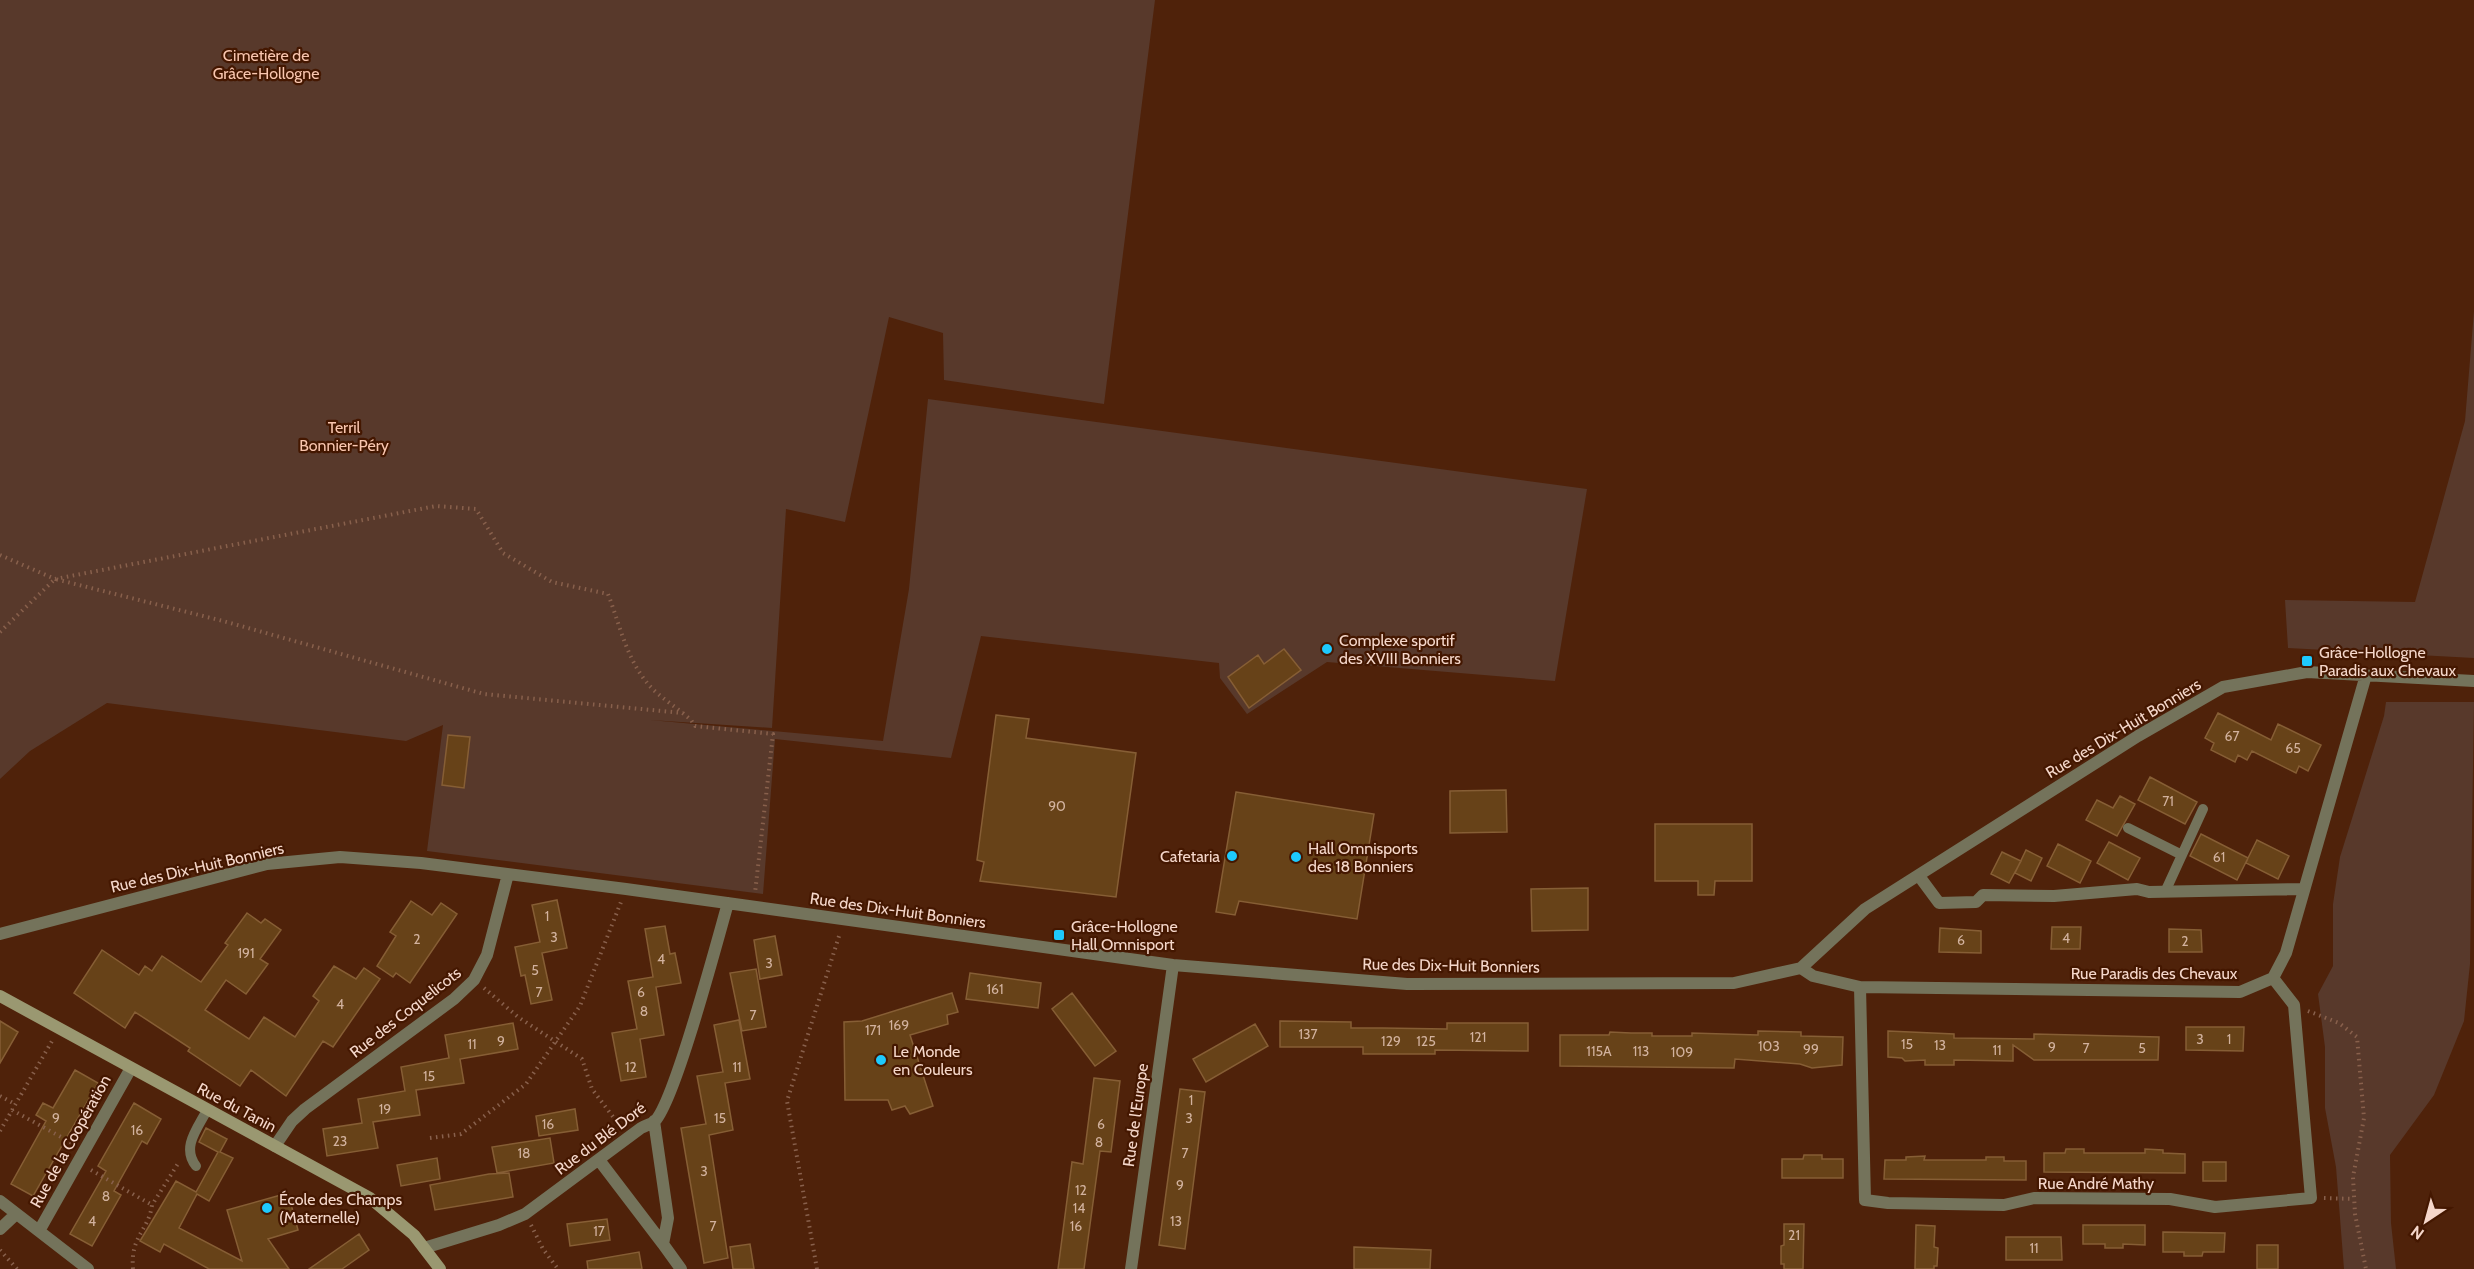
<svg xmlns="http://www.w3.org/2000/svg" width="2474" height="1269" font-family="Cabin,sans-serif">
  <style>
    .green { fill: #58392b }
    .building { fill: #674218; stroke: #865e35; stroke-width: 1.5 }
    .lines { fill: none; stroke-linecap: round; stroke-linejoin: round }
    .path { stroke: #88604c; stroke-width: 4; stroke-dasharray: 1.5 4.5; stroke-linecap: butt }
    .lane { stroke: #74735b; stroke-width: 10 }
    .street { stroke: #74735b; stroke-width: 12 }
    .secondary { stroke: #9a9871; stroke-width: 12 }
    .poi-dot { fill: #1ec9fd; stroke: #441700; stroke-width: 2 }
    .labels { text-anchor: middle; stroke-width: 4.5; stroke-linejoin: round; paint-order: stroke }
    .number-label { font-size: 14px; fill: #d2b29e }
    .park-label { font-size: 16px; fill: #f9c6af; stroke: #441700 }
    .poi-label { font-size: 16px; fill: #f5d7ca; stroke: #441700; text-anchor: start }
    .street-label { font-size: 16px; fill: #f5d7ca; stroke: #441700 }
  </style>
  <rect width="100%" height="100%" fill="#4f220a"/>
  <path class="green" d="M0,0H1155L1104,404L944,380L943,333L889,317L845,522L786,509L772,728L650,720L883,741L909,589L928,399L1587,489L1555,681L1327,662L1247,714L1220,678L1219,663L981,636L951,758L775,739L763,894L427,851L443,725L406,741L107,703L30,751L0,779Z
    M2474,311V658L2288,648L2285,600L2415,602L2465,421Z
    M2386,702H2474L2470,964L2464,1021L2434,1095L2390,1155L2391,1223L2396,1269H2344L2336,1167L2325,1108V1047L2318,994L2333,966V904L2340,857L2384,716Z"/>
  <path class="building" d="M1284,649L1301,670L1249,708L1228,677L1258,655L1264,664Z
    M2218,713L2271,740L2278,724L2321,745L2308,771L2299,766L2296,773L2252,751L2247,760L2238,755L2235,762L2211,750L2214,743L2205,738Z
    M996,715L1029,719L1026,738L1136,753L1116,897L980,881L984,862L977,860Z
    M448,735L470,737L464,788L442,785Z
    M2150,777L2197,802L2185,824L2138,800Z
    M1506,790L1507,832L1450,833V791Z
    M1236,792L1374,814L1357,919L1239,901L1235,915L1216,912Z
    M2120,796L2135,804L2117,836L2086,820L2097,800L2113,808Z
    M1655,824H1752V881H1715L1714,895H1698V881H1655Z
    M2201,834L2248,858L2257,840L2289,856L2278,879L2246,863L2248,858L2237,880L2190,856Z
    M2109,842L2140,858L2128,880L2097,863Z
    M2058,844L2091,861L2080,883L2047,866Z
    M2026,850L2042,858L2031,881L2015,873Z
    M2002,852L2021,861L2009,883L1991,874Z
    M1588,888V930L1532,931L1531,889Z
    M557,900L567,948L542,953L552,1000L531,1004L525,975L521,976L515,947L540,942L532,905Z
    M411,901L432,915L441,903L457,914L410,983L396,973L393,977L377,966L396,936L390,932Z
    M247,913L261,923L265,919L281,930L260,959L268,964L246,994L226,980L205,1010L249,1039L264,1017L295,1037L319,1001L313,996L334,966L356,979L364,968L380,979L333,1047L323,1041L286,1096L251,1070L240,1086L188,1051L190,1048L135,1012L125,1028L74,993L102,950L139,975L145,966L152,971L162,956L201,982L228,945L225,943Z
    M665,926L670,954L675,953L681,983L656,987L664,1035L640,1039L646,1077L621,1081L612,1033L637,1029L628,981L653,977L645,929Z
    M2052,927H2081L2080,949H2051Z
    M1940,928L1981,931V953L1939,952Z
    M2169,929L2201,930L2202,952H2169Z
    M775,936L782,975L760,979L754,940Z
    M756,969L766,1027L742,1031L730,973Z
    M970,973L1041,983L1038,1008L966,999Z
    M952,993L958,1012L947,1015L948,1024L910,1035L933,1106L910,1114L905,1106L892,1110L888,1100H845L844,1022L862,1021Z
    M1072,993L1116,1051L1095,1066L1052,1009Z
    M739,1020L750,1079L725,1083L733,1130L709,1135L728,1258L704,1263L681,1128L706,1124L697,1076L723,1072L714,1025Z
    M0,1021L18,1032L0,1063Z
    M1280,1021L1351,1022V1028H1382L1447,1029V1023H1528V1051L1435,1050V1054H1363V1047H1280Z
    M513,1023L518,1049L460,1059L464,1083L416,1090L420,1115L373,1122L378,1148L327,1156L323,1129L362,1123L358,1099L405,1091L401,1067L449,1058L445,1035Z
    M1255,1024L1268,1046L1206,1082L1193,1059Z
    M2186,1027H2244L2243,1051L2186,1050Z
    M1758,1031L1801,1032V1036L1843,1037L1842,1065L1812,1068L1800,1064L1735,1059L1734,1068L1560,1066V1035H1609L1610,1032L1631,1033H1652V1036H1692V1033L1758,1035Z
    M1888,1031L1954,1034V1038L2034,1039V1034L2159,1037L2158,1060H2034L2013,1045V1061L1954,1060V1065H1925V1060L1905,1061L1902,1058L1888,1057Z
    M75,1070L98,1083L33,1196L11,1184L46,1121L36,1115L43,1103L53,1108Z
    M1094,1078L1120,1081L1111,1152L1100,1151L1084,1269H1058L1072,1162L1083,1164Z
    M1180,1089L1205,1092L1185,1249L1159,1245Z
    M134,1103L161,1119L147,1144L142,1141L114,1191L121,1195L92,1246L70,1234L106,1171L98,1166Z
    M575,1109L578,1130L539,1136L536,1116Z
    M206,1128L227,1139L220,1152L233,1158L209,1201L197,1194L179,1228L242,1261L227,1210L288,1193L298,1230L268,1239L289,1269H209L164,1244L160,1252L140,1241L176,1181L196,1192L218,1152L199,1142Z
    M550,1138L554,1163L497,1173L492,1147Z
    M2066,1149H2084V1153H2145V1149L2163,1150V1153L2185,1154V1173L2044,1172V1153H2065Z
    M1804,1155H1822V1159H1843V1178H1782V1159H1803Z
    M1925,1156L1924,1160H1986V1157H2004V1161H2026V1180L1884,1179L1885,1160H1906V1157Z
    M437,1158L440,1179L401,1186L397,1165Z
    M2203,1162H2226V1181H2203Z
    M509,1173L513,1197L435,1210L430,1185L489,1174Z
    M607,1219L610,1240L570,1246L567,1224Z
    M1784,1224H1804L1803,1269H1784V1264H1781V1246L1784,1245Z
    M1916,1225L1935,1226L1934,1247L1938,1248L1937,1266H1934V1269H1915Z
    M2083,1225H2145V1245L2123,1244V1248H2105V1244H2083Z
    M2163,1232L2225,1233L2224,1252H2203L2202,1256H2184V1252H2163Z
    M359,1234L369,1250L342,1269H309Z
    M2006,1237H2061L2062,1260H2006Z
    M750,1244L754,1269H733L730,1247Z
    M2257,1245H2278V1269H2257Z
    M1354,1247L1431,1250L1430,1269H1354Z
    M639,1252L642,1269H588L587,1261Z"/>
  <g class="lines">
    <path class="path" d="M0,555L55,579L436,506L476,509L503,553L552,582L608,594C620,625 626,658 648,684C659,697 678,708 691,720L695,726L773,734L755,893
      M0,632L55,579L223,621L484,694L683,713
      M484,988L518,1017L582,1059L592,1089L620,1126
      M2308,1011L2339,1023L2357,1037L2364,1118L2353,1177L2355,1214L2366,1269
      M0,1096L15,1104
      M12,1110L72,1143
      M0,1131L52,1041
      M430,1138L461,1134L526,1084L580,1006L621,902
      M91,1170L152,1205
      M2324,1198L2354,1199
      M531,1225L543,1249L558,1269
      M0,1250L17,1269
      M133,1269C130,1236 149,1230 152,1205L179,1162
      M817,1269L787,1101L840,933"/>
    <path class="lane" d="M2128,828L2182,855
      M2165,892L2203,809
      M196,1166C181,1147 198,1128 207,1110"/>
    <path class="street" d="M1919,876L1939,903L1976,902L1983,895L2054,896L2137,889L2149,892L2304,889
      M0,934L267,864L340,857L421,863L626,889L1173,965L1407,984L1734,983L1801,968L1865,909L2138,736L2223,687L2307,672L2474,681
      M1801,968L1813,976L1860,987L2240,992L2273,978L2286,953L2366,675
      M1860,987L1865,1200L1888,1203L2004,1205L2034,1198L2170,1199L2215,1207L2311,1198L2294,1005L2273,978
      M654,1121L668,1218L663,1244L681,1269
      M275,1146L292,1121L305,1109L454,999L474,980L487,955L508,874
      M599,1160L663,1244
      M0,1201L88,1269
      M0,1229L16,1214
      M39,1231L131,1068
      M424,1248L499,1225L525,1214L641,1128C645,1126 650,1124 654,1122C674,1105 718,938 728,903
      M1131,1269L1173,965"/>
    <path class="secondary" d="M0,996L370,1198L414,1235L440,1269"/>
  </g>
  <g class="poi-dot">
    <circle cx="1327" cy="649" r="6"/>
    <rect x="2301" y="655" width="12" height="12" rx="3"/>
    <circle cx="1232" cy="856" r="6"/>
    <circle cx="1296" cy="857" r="6"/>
    <rect x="1053" y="929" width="12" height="12" rx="3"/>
    <circle cx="881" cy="1060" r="6"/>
    <circle cx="267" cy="1208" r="6"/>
  </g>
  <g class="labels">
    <g class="number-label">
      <text x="2232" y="741">67</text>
      <text x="2293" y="753">65</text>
      <text x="2168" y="806">71</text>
      <text x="1057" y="811">90</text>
      <text x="2219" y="862">61</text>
      <text x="547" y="921">1</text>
      <text x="554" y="942">3</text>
      <text x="2066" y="943">4</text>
      <text x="417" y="944">2</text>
      <text x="1961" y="945">6</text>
      <text x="2185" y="946">2</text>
      <text x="246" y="958">191</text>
      <text x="661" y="964">4</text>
      <text x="769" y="968">3</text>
      <text x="535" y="975">5</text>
      <text x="995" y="994">161</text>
      <text x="539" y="997">7</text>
      <text x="641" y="997">6</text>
      <text x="340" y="1009">4</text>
      <text x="644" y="1016">8</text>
      <text x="753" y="1020">7</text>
      <text x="899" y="1030">169</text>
      <text x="873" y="1035">171</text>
      <text x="1308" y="1039">137</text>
      <text x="1478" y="1042">121</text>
      <text x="2200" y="1044">3</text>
      <text x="2229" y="1044">1</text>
      <text x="501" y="1046">9</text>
      <text x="1391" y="1046">129</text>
      <text x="1426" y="1046">125</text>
      <text x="472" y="1049">11</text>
      <text x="1907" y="1049">15</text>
      <text x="1940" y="1050">13</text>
      <text x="1769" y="1051">103</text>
      <text x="2052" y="1052">9</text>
      <text x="2086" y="1053">7</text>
      <text x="2142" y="1053">5</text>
      <text x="1811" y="1054">99</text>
      <text x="1997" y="1055">11</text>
      <text x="1599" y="1056">115A</text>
      <text x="1641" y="1056">113</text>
      <text x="1682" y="1057">109</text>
      <text x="631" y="1072">12</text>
      <text x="737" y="1072">11</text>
      <text x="429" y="1081">15</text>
      <text x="1191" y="1105">1</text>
      <text x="385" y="1114">19</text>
      <text x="56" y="1123">9</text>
      <text x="720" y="1123">15</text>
      <text x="1189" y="1123">3</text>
      <text x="548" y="1129">16</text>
      <text x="1101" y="1129">6</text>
      <text x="137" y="1135">16</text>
      <text x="340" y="1146">23</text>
      <text x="1099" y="1147">8</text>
      <text x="524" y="1158">18</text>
      <text x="1185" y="1158">7</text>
      <text x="704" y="1176">3</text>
      <text x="1180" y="1190">9</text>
      <text x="1081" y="1195">12</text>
      <text x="106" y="1201">8</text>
      <text x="1079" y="1213">14</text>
      <text x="92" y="1226">4</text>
      <text x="1176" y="1226">13</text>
      <text x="713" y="1231">7</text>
      <text x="1076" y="1231">16</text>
      <text x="599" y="1236">17</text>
      <text x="1794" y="1240">21</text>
      <text x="2034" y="1253">11</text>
    </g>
    <g class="park-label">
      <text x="266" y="61">Cimetière de<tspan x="266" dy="18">Grâce-Hollogne</tspan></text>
      <text x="344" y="433">Terril<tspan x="344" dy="18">Bonnier-Péry</tspan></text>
    </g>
    <g class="poi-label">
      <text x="1339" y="646">Complexe sportif<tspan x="1339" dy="18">des XVIII Bonniers</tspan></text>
      <text x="2319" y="658">Grâce-Hollogne<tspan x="2319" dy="18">Paradis aux Chevaux</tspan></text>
      <text x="1308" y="854">Hall Omnisports<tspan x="1308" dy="18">des 18 Bonniers</tspan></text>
      <text x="1220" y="862" text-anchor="end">Cafetaria</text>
      <text x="1071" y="932">Grâce-Hollogne<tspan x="1071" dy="18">Hall Omnisport</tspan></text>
      <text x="893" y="1057">Le Monde<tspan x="893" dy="18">en Couleurs</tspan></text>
      <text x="279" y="1205">École des Champs<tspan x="279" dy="18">(Maternelle)</tspan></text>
    </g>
    <g class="street-label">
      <text transform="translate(2123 728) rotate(-31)" y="6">Rue des Dix-Huit Bonniers</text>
      <text transform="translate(197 867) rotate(-13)" y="6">Rue des Dix-Huit Bonniers</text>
      <text transform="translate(898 910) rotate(8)" y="6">Rue des Dix-Huit Bonniers</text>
      <text transform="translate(1451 965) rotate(1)" y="6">Rue des Dix-Huit Bonniers</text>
      <text x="2154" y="979">Rue Paradis des Chevaux</text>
      <text transform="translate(405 1012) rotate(-38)" y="6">Rue des Coquelicots</text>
      <text transform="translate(237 1107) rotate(28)" y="6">Rue du Tanin</text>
      <text transform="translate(1135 1115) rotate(-82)" y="6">Rue de l'Europe</text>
      <text transform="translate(600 1138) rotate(-37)" y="6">Rue du Blé Doré</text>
      <text transform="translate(70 1141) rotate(-61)" y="6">Rue de la Coopération</text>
      <text x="2096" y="1189">Rue André Mathy</text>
    </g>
  </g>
  <g transform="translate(2426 1221) rotate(216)" stroke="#441700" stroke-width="4.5" paint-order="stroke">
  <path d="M0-4.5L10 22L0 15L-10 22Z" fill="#f5d7ca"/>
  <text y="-9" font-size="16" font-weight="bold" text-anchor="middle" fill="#f5d7ca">N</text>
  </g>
</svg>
